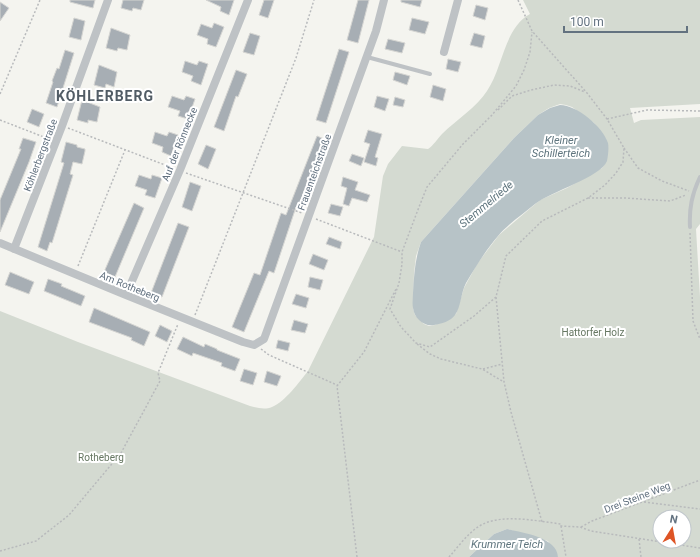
<svg xmlns="http://www.w3.org/2000/svg" width="700" height="557" font-family="Roboto,sans-serif">
  <style>
    .green { fill: #d4dad1; fill-rule: evenodd }
    .water { fill: #b7c3c7 }
    .building { fill: #a7aeb4; stroke: #d5d5d2 }
    .lines { fill: none; stroke-linecap: round; stroke-linejoin: round }
    .path { stroke: #b8babc; stroke-width: 1.5; stroke-dasharray: 2 2; stroke-linecap: butt }
    .service { stroke: #bec2c5; stroke-width: 4 }
    .minor { stroke: #bec2c5; stroke-width: 8 }
    .labels { text-anchor: middle; stroke-width: 4; stroke-linejoin: round; paint-order: stroke }
    .street-label { font-size: 10px; fill: #637280; stroke: #fff }
    .park-label { font-size: 10px; fill: #667762; stroke: #fff }
    .water-label { font-size: 11px; font-style: italic; fill: #5f757e; stroke: #fff }
    .district-label { font-size: 14px; font-weight: bold; letter-spacing: 1px; fill: #515c65; stroke: #fff }
  </style>
  <rect width="100%" height="100%" fill="#f4f4ef"/>
  <path class="green" d="M523,0H700V104L630,108L634,123L641,120L700,117V224L696,229L700,297V557H558L548,541L507,529L494,534L469,557H0V311L78,342L250,406C257,408 265,410 272,407C286,401 299,382 308,371L374,237L383,176L388,164L402,146L428,149C434,145 437,139 442,134C456,120 477,107 487,91C503,68 504,28 530,14ZM560,104L566,105L572,107L594,123L606,139V162L602,168L567,188L540,200L499,235L477,264L464,288L456,314L435,325L429,326L424,324L415,315L413,309L414,273L416,256L421,242L514,138L538,115L549,108ZM660,517H684V541H660Z"/>
  <path class="water" d="M560,105C577,105 603,127 608,143C609,148 608,156 607,161C601,177 550,192 535,204C523,214 508,224 498,236C486,250 476,266 466,283C461,292 461,307 455,315C451,321 441,324 434,325C424,327 414,318 413,308C412,303 413,298 413,293C414,275 415,259 421,242L514,138L538,115L550,108Z
    M507,529C523,533 557,537 558,557H469L494,534Z"/>
  <path class="building" d="M70,0H95L93,8L70,2Z
    M123,0H144L141,10L133,8L132,11L121,8Z
    M206,0H234L229,15L220,11L221,7Z
    M264,0H274L268,18L259,15Z
    M358,0H369L358,43L347,40Z
    M401,0H422L420,7L401,2Z
    M0,2L9,8L0,21Z
    M476,5L488,8L485,20L473,16Z
    M74,18L85,21L81,40L69,37Z
    M412,18L429,22L425,34L409,30Z
    M214,23L224,27L216,47L207,44L208,39L197,35L201,24L212,28Z
    M111,28L130,35L127,50L118,48L117,51L106,48Z
    M250,33L260,36L254,55L243,52Z
    M474,33L485,36L482,48L470,45Z
    M388,39L405,43L402,53L385,49Z
    M339,49L349,52L326,123L316,120Z
    M65,50L74,53L57,107L46,103L53,82L52,81L57,68L59,69Z
    M448,59L461,62L458,72L446,69Z
    M185,61L197,65L199,61L208,64L201,85L191,81L193,76L182,72Z
    M99,65L117,72L114,87L106,84L105,88L94,85Z
    M236,70L247,74L238,97L236,96L224,131L214,127Z
    M395,72L410,76L407,85L393,80Z
    M433,85L446,89L443,101L430,97Z
    M172,96L184,100L186,96L195,99L188,119L178,116L180,111L168,107Z
    M377,96L389,99L385,111L374,107Z
    M395,97L405,100L403,107L393,105Z
    M82,100L100,107L97,122L88,120V123L77,120Z
    M32,109L44,114L39,127L27,122Z
    M368,130L382,134L375,157L378,158L376,166L364,162L370,144L364,142Z
    M155,132L167,136L169,132L178,135L171,156L162,152L163,147L152,143Z
    M317,136L324,139L298,208L296,207L274,273L269,271L244,332L232,327L254,273L260,275L281,213L286,215Z
    M23,138L36,142L29,162L0,232V200L21,149H19Z
    M66,142L77,145V147L85,149V151L82,164L73,162L70,174L73,175L52,243L50,242L47,251L38,247L64,163L61,162Z
    M206,145L216,149L208,169L198,164Z
    M352,154L364,158L361,166L349,161Z
    M139,175L151,179L152,175L162,178L155,198L145,195L147,190L135,186Z
    M343,177L358,182L355,190L370,195L367,202L352,198L349,206L343,204L347,188L341,186Z
    M190,182L201,186L192,211L182,207Z
    M134,203L144,208L115,277L104,272Z
    M331,204L343,207L340,216L328,213Z
    M178,223L189,227L162,297L151,293Z
    M329,237L342,242L340,249L326,244Z
    M313,254L328,260L324,270L309,264Z
    M10,272L34,282L29,294L5,285Z
    M310,277L323,280L320,290L308,287Z
    M48,279L62,284L61,286L85,296L81,306L44,291Z
    M296,294L309,298L306,308L292,304Z
    M94,308L150,332L144,346L131,340L132,338L89,322Z
    M294,320L308,324L305,333L291,330Z
    M160,325L172,331L167,342L155,336Z
    M183,337L204,347L205,344L217,349V350L240,359L235,371L221,366L222,363L193,353L192,356L177,349Z
    M278,340L290,343L288,351L276,348Z
    M244,369L257,373L253,385L240,381Z
    M267,371L281,376L277,386L264,382Z"/>
  <g class="lines">
    <path class="path" d="M518,0L532,31L587,93L607,119L624,148L623,162L616,173L605,185L588,198L542,221L506,256L496,297L504,382L511,412L542,522
      M0,94L40,0
      M498,110L512,96L531,90L554,85L570,86L585,92
      M607,119L647,110L700,111
      M0,120L49,139
      M68,128L173,168
      M624,148L638,168L662,181L689,191
      M186,173L302,213
      M588,198H625L670,201L686,195
      M316,219L402,252
      M690,233L693,321L700,339
      M78,266L125,150
      M496,297L474,316L430,347L416,343L401,327L390,309L399,283L402,264V252L419,207L427,187L463,144L492,115L516,86L524,70L530,52L532,32
      M195,315L296,58L314,0
      M417,344L430,354L441,359L482,369L504,382
      M261,349L269,355L337,385
      M483,369L502,364
      M644,502L700,509
      M561,526L566,557
      M581,527L592,521L700,480
      M639,539L641,557
      M0,551L36,541L69,515L121,453L160,381L158,373L178,324
      M357,557L337,386L364,352L396,289
      M449,557C459,546 469,531 483,524C504,514 538,521 561,524V526L580,527L591,531L700,548"/>
    <path class="service" d="M367,57L430,74
      M690,227C689,208 692,194 700,177"/>
    <path class="minor" d="M444,52L458,0
      M0,243L126,295L243,342L254,345L264,339L376,31L384,0
      M14,249L62,126L108,0
      M126,295L180,170L248,0"/>
  </g>
  <g class="labels">
    <g class="street-label">
      <text transform="translate(179 144) rotate(-68)" y="4">Auf der Rönnecke</text>
      <text transform="translate(40 155) rotate(-69)" y="4">Köhlerbergstraße</text>
      <text transform="translate(314 172) rotate(-70)" y="4">Frauenteichstraße</text>
      <text transform="translate(130 286) rotate(22)" y="4">Am Rotheberg</text>
      <text transform="translate(637 497) rotate(-21)" y="4">Drei Steine Weg</text>
    </g>
    <g class="park-label">
      <text x="593" y="336">Hattorfer Holz</text>
      <text x="101" y="461">Rotheberg</text>
    </g>
    <g class="water-label">
      <text x="561" y="144">Kleiner<tspan x="561" dy="13">Schillerteich</tspan></text>
      <text transform="translate(486 204) rotate(-40)" y="4">Stemmelriede</text>
      <text x="507" y="548">Krummer Teich</text>
    </g>
    <g class="district-label">
      <text x="105" y="101">KÖHLERBERG</text>
    </g>
  </g>
  <g transform="translate(672 529) rotate(11)"><circle r="19" fill="#ffffff" stroke="#c1c7cc"/>
  <path d="M0-3L7 15L0 10L-7 15Z" fill="#de5425"/>
  <text y="-6" font-size="11" font-weight="bold" text-anchor="middle" fill="#637280">N</text>
  </g>
  <path d="M564 26v6h123v-6" fill="none" stroke="#637280" stroke-width="2"/>
  <text x="570" y="26" font-size="12" fill="#637280" stroke="#ffffff" stroke-width="3" paint-order="stroke">100 m</text>
</svg>
